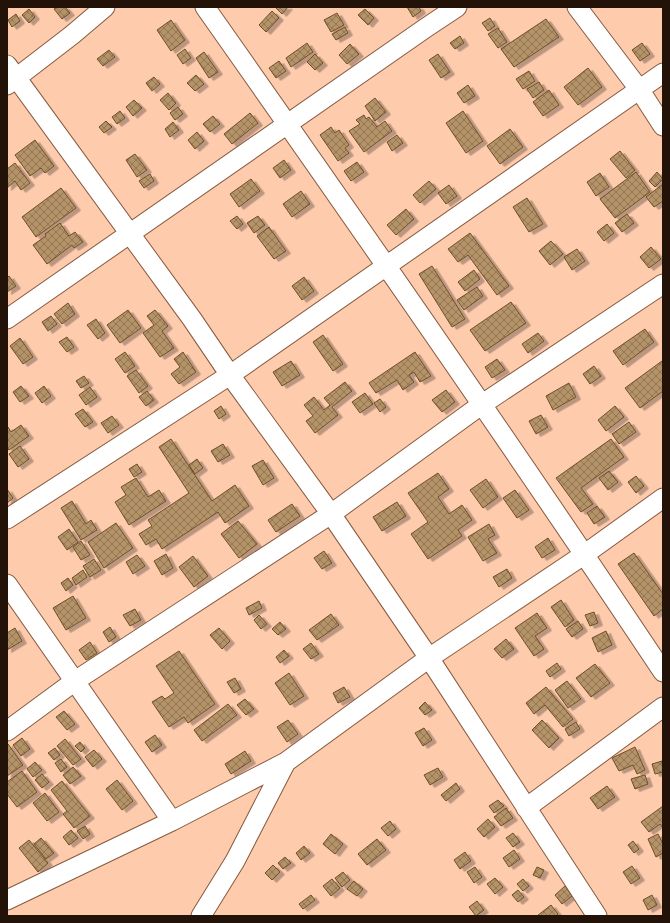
<svg xmlns="http://www.w3.org/2000/svg" width="670" height="923" font-family="'PT Serif',serif">
  <style>
    .building { fill: url(#building-cross-hatch); stroke: #6e4f26; filter: url(#shadow) }
    .lines { fill: none; stroke-linecap: round; stroke-linejoin: round }
    .street-casing { stroke: #865a3f; stroke-width: 21 }
    .street { stroke: #fff; stroke-width: 19 }
  </style>
  <defs>
    <pattern id="building-cross-hatch" width="8" height="8" patternUnits="userSpaceOnUse"><rect width="8" height="8" fill="#b59368"/><path d="M0 0l8 8M0 8l8-8" fill="none" stroke="#937754"/></pattern>
    <filter id="shadow"><feDropShadow dx="4.5" dy="2.5" stdDeviation="0" flood-color="#0004"/></filter>
  </defs>
  <rect width="100%" height="100%" fill="#fecbad"/>
  <path class="building" d="M57,7H65L70,13L62,19L54,9Z
    M275,7H288L282,14Z
    M407,7H419L421,11L413,17Z
    M29,9L35,17L29,23L22,15Z
    M365,9L374,18L368,25L358,15Z
    M272,11L279,18L266,32L259,25Z
    M337,13L344,25L331,32L324,20Z
    M16,14L20,21L12,27L8,20Z
    M490,18L495,26L488,31L482,23Z
    M546,19L559,37L514,67L501,49Z
    M171,20L185,40L171,51L157,30Z
    M345,27L348,33L336,40L332,34Z
    M498,28L507,42L498,48L488,34Z
    M460,36L464,43L455,49L450,43Z
    M307,43L313,52L291,67L286,58Z
    M642,43L650,54L640,61L632,50Z
    M350,44L359,54L347,64L339,55Z
    M185,49L191,58L183,64L177,55Z
    M109,50L115,57L103,66L97,59Z
    M204,52L218,72L209,78L196,58Z
    M315,54L323,63L315,70L307,62Z
    M438,54L450,72L441,78L429,60Z
    M279,61L286,71L276,78L269,68Z
    M588,68L602,87L578,105L564,87Z
    M529,71L535,81L523,89L516,79Z
    M196,75L204,84L195,91L187,83Z
    M154,77L160,84L152,91L146,83Z
    M539,82L544,90L533,98L527,89Z
    M468,85L475,96L464,103L457,93Z
    M549,90L559,105L543,116L533,102Z
    M168,93L176,103L169,110L160,100Z
    M375,98L386,112L375,121L365,106Z
    M134,100L142,108L133,116L126,107Z
    M178,107L183,114L175,120L170,113Z
    M120,111L125,118L117,124L112,117Z
    M463,111L483,141L466,153L446,123Z
    M250,113L258,123L232,144L224,134Z
    M364,115L366,119L369,117L377,127L385,121L392,131L364,152L349,131L360,124L356,120Z
    M213,116L220,124L210,132L203,124Z
    M106,121L112,127L104,133L99,127Z
    M173,122L179,130L170,137L165,129Z
    M331,127L335,133L339,130L349,145L345,148L349,153L338,161L320,135Z
    M510,129L523,147L500,164L487,146Z
    M197,132L204,141L195,149L188,140Z
    M397,135L403,143L392,151L387,142Z
    M35,140L54,166L45,173L41,168L30,176L15,155Z
    M620,151L635,170L626,178L610,159Z
    M135,154L147,170L137,177L126,160Z
    M284,160L291,170L280,178L273,168Z
    M357,162L364,172L351,181L344,171Z
    M15,163L30,183L21,190L15,181L7,188V169Z
    M636,172L650,192L615,218L600,199Z
    M657,172L663,179L655,187L649,181Z
    M600,173L609,187L596,196L587,182Z
    M150,174L154,181L144,188L139,181Z
    M251,179L260,191L239,207L230,194Z
    M429,181L436,189L420,203L413,195Z
    M663,184V201L654,207L646,197Z
    M449,185L457,196L446,204L438,193Z
    M61,188L76,208L36,237L22,217Z
    M301,191L310,204L292,217L283,204Z
    M527,198L543,224L529,232L513,207Z
    M406,209L414,219L396,235L387,225Z
    M627,214L634,223L622,232L615,223Z
    M237,216L243,224L237,229L230,221Z
    M258,216L265,225L254,233L247,223Z
    M60,223L69,236L75,232L83,242L74,248L72,245L47,264L33,245L46,236L45,234Z
    M607,224L614,233L604,241L597,232Z
    M269,227L286,251L274,259L257,236Z
    M470,233L509,286L497,295L468,255L458,262L448,249Z
    M551,241L563,254L550,265L539,251Z
    M651,247L661,259L649,268L640,257Z
    M577,249L585,261L572,270L564,257Z
    M432,266L465,319L452,327L419,274Z
    M474,270L480,279L465,291L458,282Z
    M9,276L16,286L7,292V278Z
    M304,277L314,291L302,300L292,286Z
    M477,287L483,296L464,310L457,300Z
    M511,302L526,323L485,351L470,330Z
    M68,303L75,314L62,324L54,314Z
    M128,310L141,328L120,343L107,325Z
    M155,310L168,326L162,331L174,348L160,357L143,333L154,325L147,316Z
    M51,316L57,324L48,331L42,322Z
    M96,319L105,333L98,339L87,325Z
    M645,329L654,342L623,365L613,351Z
    M538,333L544,341L528,353L522,344Z
    M323,335L343,364L333,371L313,342Z
    M67,337L74,347L67,352L59,342Z
    M20,338L33,357L23,364L10,346Z
    M125,352L135,366L125,373L115,359Z
    M183,352L196,372L179,384L171,374L180,367L174,359Z
    M415,352L431,376L420,382L414,372L409,375L414,382L403,390L397,380L376,393L369,383Z
    M497,359L505,370L492,378L485,367Z
    M291,361L300,375L282,386L273,372Z
    M662,361L663,363V391L640,408L625,388Z
    M594,366L601,376L590,384L583,374Z
    M136,370L148,386L139,393L127,376Z
    M84,376L89,383L81,388L76,381Z
    M345,382L352,391L332,407L338,415L315,433L306,421L313,416L304,405L314,397L324,410L330,405L324,398Z
    M569,383L576,397L553,410L546,396Z
    M21,386L29,396L20,402L13,392Z
    M44,386L51,396L42,403L35,393Z
    M90,387L97,397L86,405L79,395Z
    M446,390L455,402L442,412L432,400Z
    M147,391L154,400L146,406L139,397Z
    M365,393L373,404L360,413L352,402Z
    M380,399L386,407L380,412L374,403Z
    M221,406L226,414L219,419L214,411Z
    M615,406L624,417L606,431L598,420Z
    M83,409L93,422L85,427L75,414Z
    M541,415L548,427L536,434L529,421Z
    M112,416L119,425L108,433L101,423Z
    M629,422L636,432L619,444L612,434Z
    M21,425L29,436L9,450L7,448V428L8,427L11,432Z
    M171,439L212,501L235,485L249,506L225,523L218,512L162,549L156,539L146,545L139,534L152,526L148,520L189,493L159,447Z
    M611,439L624,457L581,488L593,504L581,512L556,478Z
    M223,444L230,455L218,462L211,451Z
    M20,446L29,459L18,467L9,454Z
    M197,459L203,468L195,474L189,465Z
    M263,460L274,478L263,485L252,466Z
    M137,464L142,472L134,477L129,469Z
    M609,471L618,482L608,490L599,478Z
    M438,473L449,489L438,497L449,514L462,505L472,520L458,530L462,536L428,559L411,534L428,522L408,493Z
    M636,476L644,486L636,493L628,482Z
    M136,478L148,497L159,490L166,501L129,525L115,502L126,495L121,487Z
    M486,479L498,497L483,508L470,490Z
    M7,489L13,498L7,503Z
    M515,490L529,510L517,518L503,498Z
    M72,501L86,524L91,520L97,530L81,540L61,508Z
    M397,502L406,516L382,531L373,517Z
    M292,504L300,516L276,532L268,520Z
    M597,506L605,517L594,524L587,513Z
    M238,521L257,544L239,558L221,534Z
    M116,523L133,548L104,568L88,542Z
    M489,524L495,535L488,539L497,553L483,561L468,537Z
    M69,529L78,542L67,550L58,537Z
    M548,538L555,550L542,558L535,547Z
    M81,541L90,555L81,560L73,547Z
    M324,551L332,563L322,569L314,558Z
    M634,553L663,594V609L654,616L618,564Z
    M166,554L173,568L162,575L154,561Z
    M137,555L145,566L133,574L126,562Z
    M193,556L208,576L194,587L179,567Z
    M94,559L101,570L90,577L83,566Z
    M507,569L512,578L499,587L493,577Z
    M83,570L87,577L76,585L72,578Z
    M68,578L73,585L66,591L61,583Z
    M73,596L86,618L66,630L53,608Z
    M561,600L574,620L565,627L551,607Z
    M259,601L262,608L249,615L246,608Z
    M135,609L141,620L130,626L123,615Z
    M594,612L598,623L590,626L585,615Z
    M537,613L547,628L535,636L544,649L534,656L515,628Z
    M331,614L339,625L317,640L309,630Z
    M259,615L267,624L261,629L254,620Z
    M578,621L583,629L572,637L566,629Z
    M280,622L286,629L278,635L272,629Z
    M110,627L116,637L109,642L103,632Z
    M15,628L22,641L7,650V633Z
    M219,628L230,641L222,649L210,635Z
    M606,631L612,645L598,652L592,638Z
    M506,639L514,649L502,658L494,649Z
    M90,642L97,653L86,660L79,650Z
    M311,643L319,654L311,659L303,649Z
    M284,650L289,656L280,663L276,657Z
    M179,651L215,704L188,723L184,717L169,727L152,702L162,696L165,699L174,693L156,666Z
    M557,663L561,669L550,677L546,671Z
    M595,664L610,683L591,697L576,678Z
    M289,673L304,696L290,705L275,683Z
    M235,678L241,689L234,693L227,682Z
    M567,681L581,699L568,708L555,690Z
    M344,687L350,697L338,703L333,693Z
    M546,687L573,719L563,727L545,705L534,714L526,703Z
    M245,699L254,709L246,715L237,705Z
    M425,702L432,710L425,715L419,708Z
    M228,704L237,715L202,741L194,730Z
    M64,711L75,724L67,730L56,717Z
    M288,720L298,734L287,742L277,727Z
    M542,720L559,738L549,748L532,730Z
    M576,722L580,729L569,736L565,729Z
    M424,728L432,740L423,746L415,733Z
    M155,735L162,745L152,752L145,742Z
    M22,738L30,749L21,756L13,745Z
    M65,739L81,759L73,765L57,746Z
    M80,742L85,748L81,752L75,746Z
    M8,744L23,765L7,776V745Z
    M635,747L645,770L637,774L633,765L619,771L612,758Z
    M55,748L60,755L54,760L48,753Z
    M94,750L102,759L93,767L85,757Z
    M245,751L251,761L231,774L225,764Z
    M61,759L67,767L61,772L55,763Z
    M662,761L663,772L655,774L652,764Z
    M35,762L42,770L33,777L27,769Z
    M73,767L81,776L70,784L63,775Z
    M438,768L443,777L430,785L424,775Z
    M22,771L37,792L17,807L7,794V782Z
    M42,774L49,782L42,788L35,780Z
    M645,775L648,784L635,789L631,779Z
    M117,780L133,801L122,810L106,789Z
    M62,781L90,816L74,828L63,814L67,811L51,790Z
    M456,783L460,789L446,801L441,795Z
    M607,786L615,797L598,809L590,798Z
    M45,793L59,812L47,821L33,803Z
    M498,800L504,806L494,813L489,806Z
    M663,806V828L660,824L649,832L641,822Z
    M506,808L513,818L501,826L494,817Z
    M488,819L495,827L484,837L477,829Z
    M390,821L396,829L388,836L381,828Z
    M85,826L90,834L83,839L77,831Z
    M71,830L78,838L69,845L63,837Z
    M513,833L520,842L513,847L506,838Z
    M331,834L343,844L335,854L323,844Z
    M658,834L663,844V853L656,857L648,839Z
    M41,838L54,853L46,859L34,844Z
    M377,839L386,850L367,865L358,854Z
    M29,840L48,863L38,872L19,848Z
    M633,841L639,849L634,853L628,845Z
    M304,846L310,853L301,860L296,853Z
    M514,850L520,859L509,867L503,858Z
    M465,852L471,861L460,869L454,860Z
    M285,857L291,863L283,869L278,863Z
    M273,865L280,872L272,880L265,873Z
    M632,866L640,878L631,884L623,872Z
    M475,867L482,877L474,883L467,872Z
    M537,867L544,870L540,878L533,875Z
    M343,872L350,880L342,887L335,878Z
    M495,878L503,887L495,894L487,884Z
    M332,879L340,888L331,896L323,886Z
    M523,879L529,886L523,891L517,884Z
    M354,881L363,889L357,896L347,889Z
    M565,886L572,896L562,904L555,895Z
    M518,890L524,897L518,902L512,895Z
    M311,895L315,900L303,909L299,904Z
    M652,895L657,905L648,910L643,900Z
    M477,901L484,910L476,916L469,907Z
    M551,905L558,914L556,916H537Z"/>
  <g class="lines">
    <g class="street-casing">
      <path id="street" d="M205,7C360,227 514,448 663,672
        M577,7L639,89L663,126
        M7,65L192,319L230,375L331,514L429,658L597,916
        M7,85L72,35L105,7
        M7,319L427,27L457,7
        M7,519L230,375L663,73
        M7,584L172,821
        M7,731L75,681L331,514L481,405L663,284
        M526,808L663,707
        M7,900L172,821L286,762L429,658L585,554L663,498
        M201,916L235,861L286,762"/>
    </g>
    <use href="#street" class="street"/>
  </g>
  <rect width="670" height="923" fill="none" stroke="#231207" stroke-width="16"/>
</svg>
